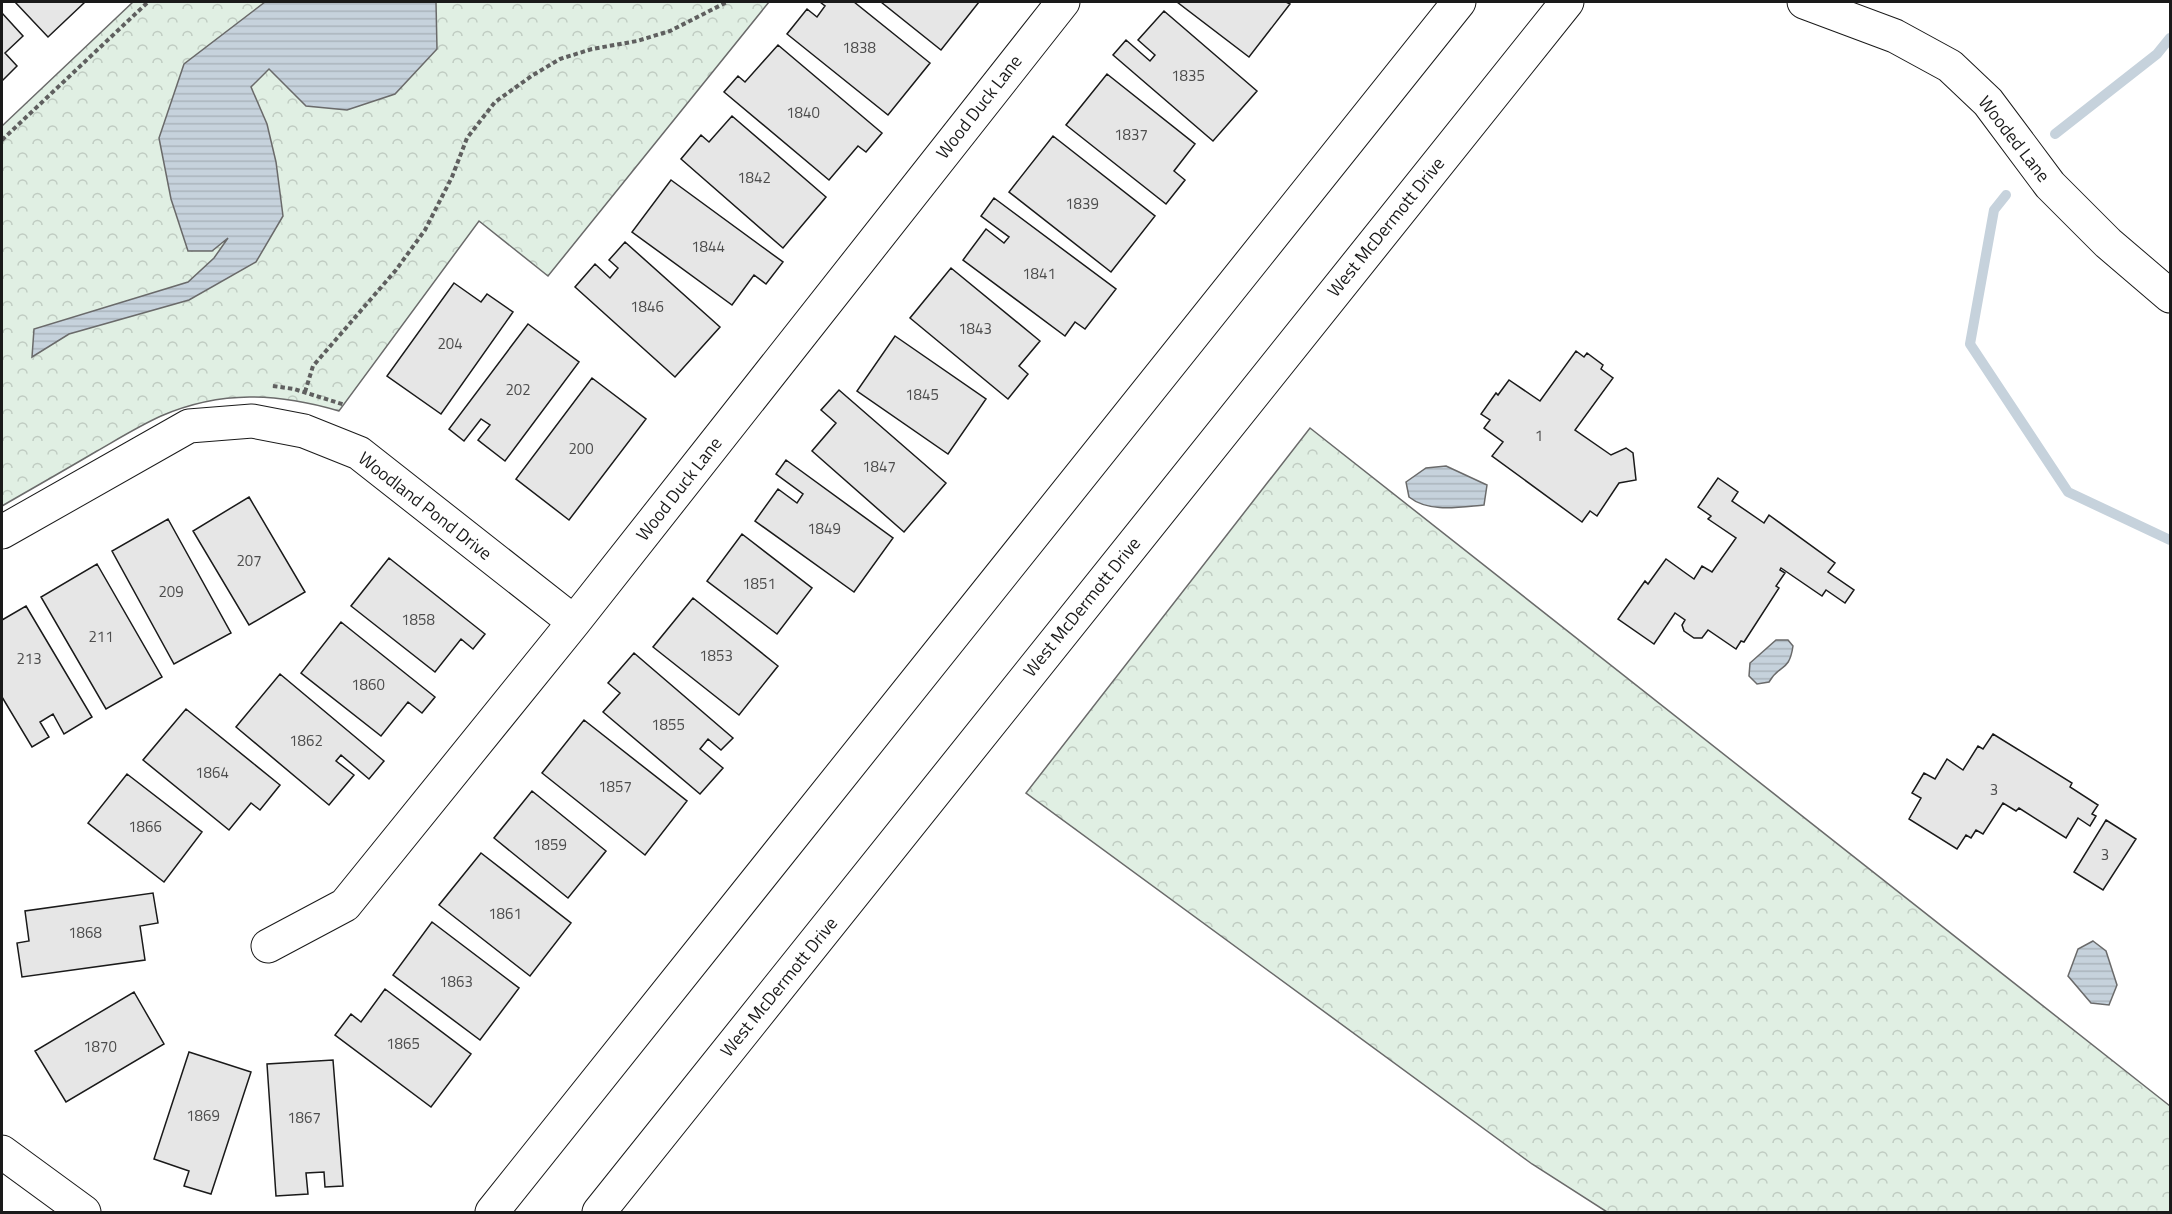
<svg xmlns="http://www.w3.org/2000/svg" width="2172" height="1214" font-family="'Titillium Web',sans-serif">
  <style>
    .forest { fill: url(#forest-crowns); stroke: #6a6a6a; stroke-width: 1.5 }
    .water { fill: url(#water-rules); stroke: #6a6a6a; stroke-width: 1.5 }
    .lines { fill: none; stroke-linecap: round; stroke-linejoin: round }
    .stream { stroke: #c6d2dc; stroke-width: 10 }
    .building { fill: #e6e6e6; stroke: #1a1a1a; stroke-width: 1.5 }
    .minor-casing { stroke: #1a1a1a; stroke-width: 35 }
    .tertiary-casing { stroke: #1a1a1a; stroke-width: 35 }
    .secondary-casing { stroke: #1a1a1a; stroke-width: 35 }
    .path { stroke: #5f5f5f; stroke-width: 4; stroke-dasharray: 4.5 3; stroke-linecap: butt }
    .minor { stroke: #fff; stroke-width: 33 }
    .tertiary { stroke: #fff; stroke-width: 33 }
    .secondary { stroke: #fff; stroke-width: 33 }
    .labels { text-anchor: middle; stroke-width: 4.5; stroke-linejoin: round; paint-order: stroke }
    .number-label { font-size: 15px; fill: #4d4d4d }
    .street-label { font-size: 18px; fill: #1a1a1a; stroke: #fff }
  </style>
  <defs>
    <pattern id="forest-crowns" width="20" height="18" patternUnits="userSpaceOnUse" patternTransform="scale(1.5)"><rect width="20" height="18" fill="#e0efe3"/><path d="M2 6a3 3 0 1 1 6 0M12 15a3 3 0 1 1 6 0" fill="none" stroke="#c0ccc2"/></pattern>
    <pattern id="water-rules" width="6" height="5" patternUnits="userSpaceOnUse" patternTransform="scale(1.5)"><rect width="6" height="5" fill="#c6d2dc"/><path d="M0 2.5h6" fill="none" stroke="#aab4bc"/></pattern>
  </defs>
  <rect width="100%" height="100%" fill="#fff"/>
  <path class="forest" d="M133,2H769L548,276L479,221L339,411C278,393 221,390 161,416C139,426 118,439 97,451C65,470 33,488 2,506V126Z
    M1310,428L2170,1106V1212H1607L1532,1164L1026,793Z"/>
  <path class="water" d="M265,2H436L437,49L395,94L347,110L306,106L269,69L251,87L267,124L276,162L283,216L256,262L189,300L69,334L32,357L34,329L188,282L214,258L228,238L212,251H188L171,199L159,138L184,64Z
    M1446,466L1487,485L1484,505C1460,507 1429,513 1409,497L1406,482L1426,468Z
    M1776,640H1788L1793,646C1789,673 1780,663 1769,682L1757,684L1749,676L1750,663Z
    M2093,941L2106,951L2117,985L2109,1005L2091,1003L2068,976L2078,949Z"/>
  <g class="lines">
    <path class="stream" d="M2055,134L2157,54L2170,38
      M2006,195L1994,210L1970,344L2068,492L2170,540"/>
  </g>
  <path class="building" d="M15,2H85L48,37Z
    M820,2H854L930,63L888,115L787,34L807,9L817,17L825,6Z
    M881,2H979L941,50Z
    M1177,2H1286L1290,4L1249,57Z
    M1164,11L1257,91L1213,141L1113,55L1126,40L1150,61L1155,55L1138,40Z
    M2,13L23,36L5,53L17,66L2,81Z
    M778,45L882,133L866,152L858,146L829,180L724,92L738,76L745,82Z
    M1107,74L1195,144L1174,171L1185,180L1166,204L1066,125Z
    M732,116L826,197L783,248L681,159L701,135L709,142Z
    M1053,136L1155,216L1111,272L1009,192Z
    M671,180L783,262L766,284L754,275L732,305L632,232Z
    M994,198L1116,289L1085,329L1075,322L1065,336L963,260L986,229L1004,243L1009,237L981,216Z
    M625,242L720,327L675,377L575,287L595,264L610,278L618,268L609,260Z
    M951,268L1040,341L1019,366L1028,374L1008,399L910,318Z
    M454,283L481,302L487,294L513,312L441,414L387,376Z
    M528,324L579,362L505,461L478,440L490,425L481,419L464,441L449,429Z
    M895,336L986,399L948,454L857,391Z
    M1576,351L1584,357L1587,353L1603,365L1601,369L1613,378L1575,430L1611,455L1626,448L1633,453L1636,480L1619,483L1597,516L1590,511L1582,522L1492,456L1503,442L1484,428L1490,420L1481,414L1496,393L1498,395L1509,380L1540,401Z
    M592,378L646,419L569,520L516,479Z
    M839,390L946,483L904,532L812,451L836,423L821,410Z
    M786,460L893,538L854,592L755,521L778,489L797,503L803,494L776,474Z
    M1718,478L1738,492L1732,501L1764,523L1769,515L1835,563L1828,572L1854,590L1845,603L1826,590L1822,596L1781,568L1780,570L1785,573L1776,586L1779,588L1744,642L1741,641L1736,649L1708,630L1702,638H1694L1684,631L1682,625L1685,620L1675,613L1654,644L1618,619L1645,581L1648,584L1666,559L1694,579L1702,566L1712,572L1736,538L1708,519L1711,516L1698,507Z
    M249,497L305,592L249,625L193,531Z
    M168,519L231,633L174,664L112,551Z
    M742,534L812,588L777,634L707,581Z
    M389,558L485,634L473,649L461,639L435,672L351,606Z
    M97,564L162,677L106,709L41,597Z
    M693,598L778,666L739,715L653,647Z
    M26,606L92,717L64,734L53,714L40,722L49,737L32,747L2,697V620Z
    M341,622L435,697L422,713L408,702L381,736L301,673Z
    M634,653L733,738L721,750L708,739L700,749L723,768L700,794L603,712L620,693L608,683Z
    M280,674L384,761L369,779L341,755L336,761L354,775L329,805L236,727Z
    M186,709L280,785L260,810L251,803L229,830L143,760Z
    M584,720L687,801L645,855L542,773Z
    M1993,734L2072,783L2070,787L2098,805L2092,814L2096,816L2090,826L2078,818L2066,838L2019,808L2016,811L2003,803L1983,834L1976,830L1971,838L1966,835L1957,849L1909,819L1921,798L1912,793L1924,773L1935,779L1947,759L1963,770L1978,746L1983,749Z
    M127,774L202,832L164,882L88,823Z
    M532,791L606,851L568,898L494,838Z
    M2106,820L2136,839L2103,890L2074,872Z
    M481,853L571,923L530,976L439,905Z
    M153,893L158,923L140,926L145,960L22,977L17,943L29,941L25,911Z
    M432,922L519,988L480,1040L393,975Z
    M385,989L471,1054L431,1107L335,1035L351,1014L361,1022Z
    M134,992L164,1044L66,1102L35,1051Z
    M189,1052L251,1072L211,1194L184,1186L189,1171L154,1159Z
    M333,1060L343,1186L325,1187L324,1172L306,1173L308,1194L276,1196L267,1064Z"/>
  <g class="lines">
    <g class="minor-casing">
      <path id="minor" d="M1804,2L1895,36L1950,66L1988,102L2050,185L2108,243L2170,296
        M2,532L189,426L252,421L304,431L359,453L574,622
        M268,946L345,905L574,622L1063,2"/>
    </g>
    <g class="tertiary-casing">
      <path id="tertiary" d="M2,1152L84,1212"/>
    </g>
    <g class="secondary-casing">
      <path id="secondary" d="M492,1212L1459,2
        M599,1212L1567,2"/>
    </g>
    <path class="path" d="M2,140L148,2
      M273,386L294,389L345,405
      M305,392L313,366L396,270L425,230L452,177L467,138L495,102L533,75L560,59L592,49L637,41L670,31L727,2"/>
    <use href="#minor" class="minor"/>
    <use href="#tertiary" class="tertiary"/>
    <use href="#secondary" class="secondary"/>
  </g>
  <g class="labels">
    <g class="number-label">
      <text x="859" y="53">1838</text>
      <text x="1188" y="81">1835</text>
      <text x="803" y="118">1840</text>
      <text x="1131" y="140">1837</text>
      <text x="754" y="183">1842</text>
      <text x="1082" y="209">1839</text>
      <text x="708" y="252">1844</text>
      <text x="1039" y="279">1841</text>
      <text x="647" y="312">1846</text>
      <text x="975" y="334">1843</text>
      <text x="450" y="349">204</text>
      <text x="518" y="395">202</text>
      <text x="922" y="400">1845</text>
      <text x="1539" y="441">1</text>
      <text x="581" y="454">200</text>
      <text x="879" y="472">1847</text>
      <text x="824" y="534">1849</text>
      <text x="249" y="566">207</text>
      <text x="759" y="589">1851</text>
      <text x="171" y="597">209</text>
      <text x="418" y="625">1858</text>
      <text x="101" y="642">211</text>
      <text x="716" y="661">1853</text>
      <text x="29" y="664">213</text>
      <text x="368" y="690">1860</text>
      <text x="668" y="730">1855</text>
      <text x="306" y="746">1862</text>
      <text x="212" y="778">1864</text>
      <text x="615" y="792">1857</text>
      <text x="1994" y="795">3</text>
      <text x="145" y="832">1866</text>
      <text x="550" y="850">1859</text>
      <text x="2105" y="860">3</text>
      <text x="505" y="919">1861</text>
      <text x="85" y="938">1868</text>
      <text x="456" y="987">1863</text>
      <text x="403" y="1049">1865</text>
      <text x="100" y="1052">1870</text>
      <text x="203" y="1121">1869</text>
      <text x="304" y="1123">1867</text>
    </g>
    <g class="street-label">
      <text transform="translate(979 107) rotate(-52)" y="6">Wood Duck Lane</text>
      <text transform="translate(2014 139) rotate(52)" y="6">Wooded Lane</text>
      <text transform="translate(1386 227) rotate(-51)" y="6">West McDermott Drive</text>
      <text transform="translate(679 489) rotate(-52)" y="6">Wood Duck Lane</text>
      <text transform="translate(425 506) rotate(38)" y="6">Woodland Pond Drive</text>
      <text transform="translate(1082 607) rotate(-51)" y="6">West McDermott Drive</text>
      <text transform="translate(779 987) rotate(-51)" y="6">West McDermott Drive</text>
    </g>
  </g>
  <rect width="2172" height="1214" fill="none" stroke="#1a1a1a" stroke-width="6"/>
</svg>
